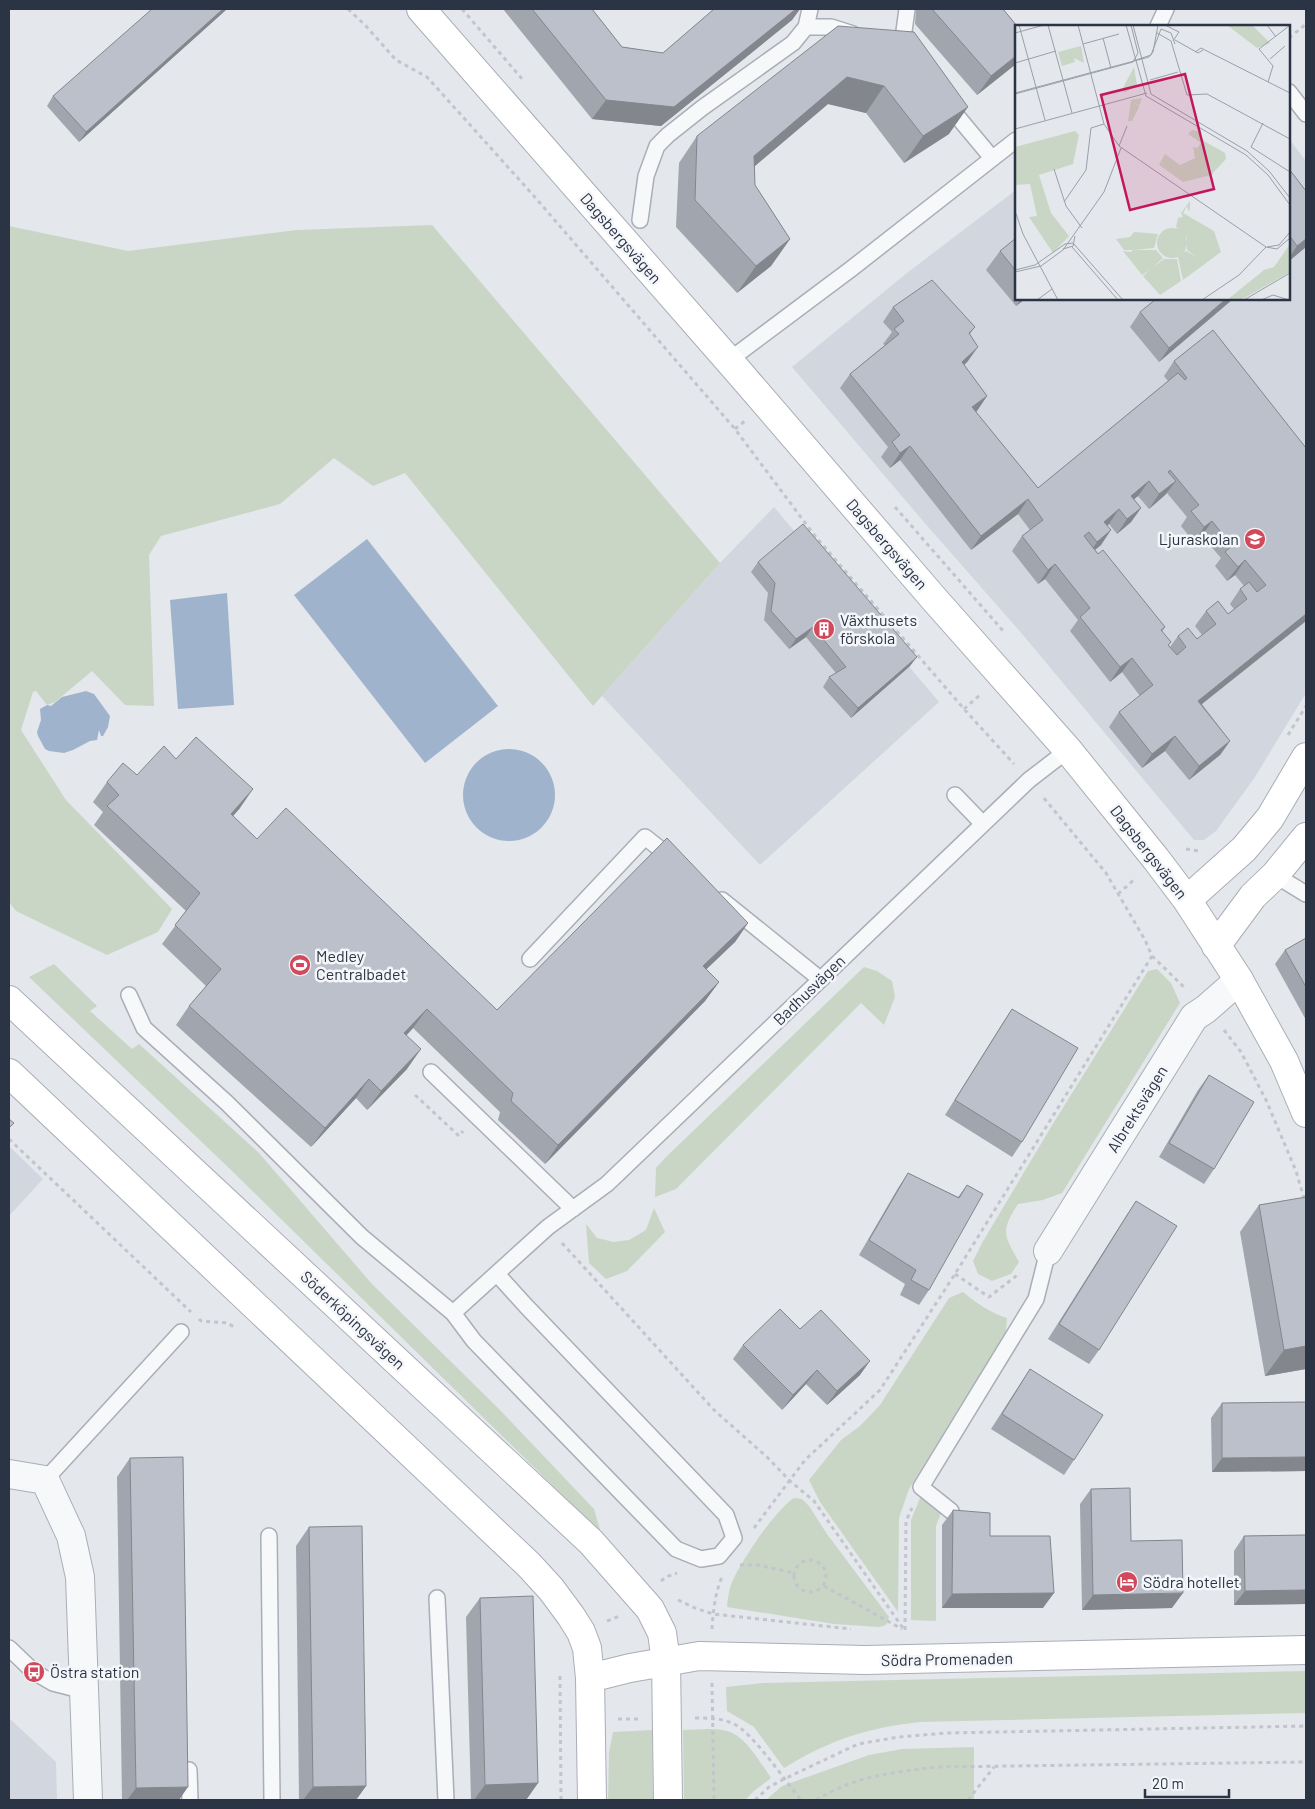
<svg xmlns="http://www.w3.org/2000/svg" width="1315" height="1809" font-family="Barlow,sans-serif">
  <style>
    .built { fill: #d2d6de }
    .green { fill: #c9d6c5 }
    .water { fill: #9fb4cc }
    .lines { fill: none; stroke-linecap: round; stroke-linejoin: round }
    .lane-casing { stroke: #a9aeb7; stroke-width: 18 }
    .street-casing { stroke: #a9aeb7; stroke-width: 30 }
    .secondary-casing { stroke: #a9aeb7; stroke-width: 30 }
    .path { stroke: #c2c5cb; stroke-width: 3; stroke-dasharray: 4 4; stroke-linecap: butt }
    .lane { stroke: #f7f8fa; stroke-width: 15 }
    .street { stroke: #f7f8fa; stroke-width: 28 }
    .secondary { stroke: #fff; stroke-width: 28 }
    .wall { fill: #a1a5ae; fill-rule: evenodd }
    .shaded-wall { fill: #83868d }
    .building { fill: #bbc0ca; stroke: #83868d; fill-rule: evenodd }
    .labels { text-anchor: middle; stroke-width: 5; stroke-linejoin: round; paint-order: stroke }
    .street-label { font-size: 16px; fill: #2b3445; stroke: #f4f6f9 }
    .poi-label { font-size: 16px; fill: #2b3445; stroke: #f4f6f9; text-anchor: start }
    .inset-road { fill: none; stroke: #9a9fa9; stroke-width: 1 }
    .view { fill: #c2185b; fill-opacity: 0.15; stroke: #c2185b; stroke-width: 2.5 }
    .inset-edge { fill: none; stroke: #2b3445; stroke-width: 2.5 }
  </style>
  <rect width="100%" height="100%" fill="#e4e7ec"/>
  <path class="built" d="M1289,139L1306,161V693L1255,777L1216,831L1204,840H1194L1023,635L923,521L792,367L907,273L1016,190V299H1289Z
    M774,507L939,702L760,865L602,696L720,563Z
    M9,1146L43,1179L9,1216Z
    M9,1718L56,1762L57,1800H9Z"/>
  <path class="green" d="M432,225L720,563L593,706L405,473L373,486L334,458L280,504L161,536L149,555L154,706L125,705L92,671L55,702L47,705L36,691L33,692L21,730L66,800L172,909L158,932L107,955L16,911L9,902V226L128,251L297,230Z
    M54,964L97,1006L90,1011L132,1049L139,1044L259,1153L372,1284L499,1409L594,1509L601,1533L230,1169L29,977Z
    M864,967L877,971L892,981L895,997L884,1025L861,1003L676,1189L655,1197L656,1168L666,1157Z
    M1157,969L1171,983L1180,1003L1062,1193L1043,1200L1018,1204C1000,1232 1004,1235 1019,1262L1011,1274L992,1281L978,1274L973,1261L982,1243L1051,1127L1148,971Z
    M654,1208L665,1232L627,1271L606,1279L589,1263L586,1224L597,1238L614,1242L629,1240L646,1230Z
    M963,1292C976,1303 991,1313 1007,1318L1006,1332L909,1489L899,1518L898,1612L820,1502L809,1480L841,1440L860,1426L880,1405L949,1298Z
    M922,1493L942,1510L936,1526V1621L911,1620V1520Z
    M794,1498L802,1499L809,1506L827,1534L889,1617L886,1625L879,1627L834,1624L727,1607C728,1597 729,1589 733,1580C742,1560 776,1509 794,1498Z
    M1306,1671V1713L920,1722C866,1728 830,1740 784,1768L754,1727L727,1711L726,1687L763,1683Z
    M652,1730L653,1800H608L609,1752L613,1732Z
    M683,1730C699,1730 722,1726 736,1735C749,1743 762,1765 771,1778L754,1791L745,1800H684Z
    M974,1747V1800H766L782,1786L869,1755L902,1749Z"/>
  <path class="water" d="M367,539L498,706L425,763L294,595Z
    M227,593L234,705L178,709L170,600Z
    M86,691L94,694L110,716L108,727L103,736H101L99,730L97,740L90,741L73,750L64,753L49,751L45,749L38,736L37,732L41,720L40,709L47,705L51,706L62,697Z
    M463 795a46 46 0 1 1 92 0a46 46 0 1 1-92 0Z"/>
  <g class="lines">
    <g class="lane-casing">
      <path id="lane" d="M1158,26L1166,9
        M806,27H831L853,34
        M902,46L907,9
        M1289,92L1306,114
        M947,104L992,158
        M640,220L646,176L657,146L668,135L702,108L793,43L806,27L810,9
        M728,361L851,269L1016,140
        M955,795L983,824
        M1275,875L1306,894
        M722,900L820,979
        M530,959L645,837L674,860
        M129,995L144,1028L227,1103L362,1237L453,1313
        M431,1072L573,1209
        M497,1274L526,1306L726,1515L734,1538L719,1556L701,1559L676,1549L474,1341L453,1313L548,1227L607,1184L1029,780L1068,750
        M45,1480L181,1332
        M951,1511L921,1487L1036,1299L1048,1251
        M269,1536L272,1800
        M437,1598L446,1800
        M9,1648L34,1672L53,1683L84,1691
        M189,1770L190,1800"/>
    </g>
    <g class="street-casing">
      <path id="street" d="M1048,1251L1194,1017L1206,1009L1239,980
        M9,1474L45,1480L71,1536L80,1577L88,1800"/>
    </g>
    <g class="secondary-casing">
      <path id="secondary" d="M421,9L737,370L935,600L1068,750L1156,859L1187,900L1239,980L1284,1061L1306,1113
        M1187,900L1244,849L1270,818L1306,757
        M1216,946L1253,896L1275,875L1306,837
        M9,1000L591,1542L650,1609L662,1633L666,1661L668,1800
        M9,1073L529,1565L551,1589L571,1616L581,1632L587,1648L590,1678L592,1800
        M590,1678L630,1668L699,1656L865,1660L1306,1650"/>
    </g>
    <path class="path" d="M348,9L366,26L396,60L427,77L533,195L735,429L815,536L964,709L1014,764
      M462,9L523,80
      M1289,38L1306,24
      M735,429L745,421
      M895,507L1004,632
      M964,709L981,694
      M1288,735L1306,706
      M1186,849L1199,851
      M1118,894L1136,878
      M1152,956L1186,989
      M1224,1030L1241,1052L1266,1100L1296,1171L1306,1205
      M415,1095L459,1136L463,1131
      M9,1139L191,1312
      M562,1243L714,1410L768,1458L790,1481L814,1501L905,1631
      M955,1274L989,1297L1020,1273
      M199,1319L201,1321L228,1323L234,1327
      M754,1528L805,1460L880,1390L955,1274L1152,956L1145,940L1106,873L1043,797
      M794 1576a16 16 0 1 1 32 0a16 16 0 1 1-32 0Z
      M740,1565H758L794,1573
      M661,1581L666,1577L677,1573
      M824,1586L902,1629
      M678,1600L695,1608L713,1614L851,1629
      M607,1621L620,1616
      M712,1629C713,1612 715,1593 722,1577
      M905,1630L906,1521L912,1508
      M560,1676L561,1800
      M712,1683L714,1800
      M695,1718C709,1718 721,1718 734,1724C752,1732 786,1782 801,1800
      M618,1719H639
      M755,1800L769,1787L784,1779L858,1744L899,1737L946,1733L1306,1726
      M816,1800C858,1775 890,1773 937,1767L1306,1762
      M968,1800L994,1767"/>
    <use href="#lane" class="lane"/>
    <use href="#street" class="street"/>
    <use href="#secondary" class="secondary"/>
  </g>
  <path class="wall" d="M227,9L79,142L47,106L53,96Z
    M503,9H592L622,47L663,53L714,9H800L792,20L661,126L592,119Z
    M916,9H1003L1016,26V64L977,95L915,24Z
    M914,32L949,134L904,163L866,113L828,104L755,166V185L790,239L771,266L737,293L676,227L679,163L697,136Z
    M1289,169L1306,191V247L1289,261Z
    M1016,238V299H1025L1016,306L986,270L1000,251Z
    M1233,299L1159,362L1130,327L1140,312Z
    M893,307L975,327L970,334L968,361L964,365L987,396L976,412L1038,488L1168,381L1164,376L1174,361L1306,448V621L1202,704L1230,741L1220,755L1189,780L1165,751L1142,768L1109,727L1119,712L1140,696L1122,672L1110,682L1070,631L1078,620L1045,579L1038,584L1012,551L1022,536L1030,530L1018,514L971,550L900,460L890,468L881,457L888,447L840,388L850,374L885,345L883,344L892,332L883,322ZM1167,493L1187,517L1181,526L1194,542L1202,536L1221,558L1215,566L1227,581L1235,575L1244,586L1240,589L1230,604L1234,609L1228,614L1206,611L1195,626L1202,635L1197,639L1178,636L1170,647L1162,632L1165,627L1095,550L1101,545L1107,526L1109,524L1117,534L1131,522L1141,508L1134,499L1138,496L1149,509L1165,495Z
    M758,562L910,666L851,718L823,687L829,677L836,673L806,637L789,649L764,620L768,593L751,572Z
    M176,759L240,808L233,816L257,839L497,1010L748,923L735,942L706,969L719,982L705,1001L545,1164L498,1120L500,1112L413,1028L406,1036L407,1069L367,1110L356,1098L311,1147L176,1025L189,1006L206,986L162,944L186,911L94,825L103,812L93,802L107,782L137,775Z
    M1306,938V1020L1275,964L1285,950Z
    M1012,1009L1022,1142L1012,1157L945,1115L1002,1024Z
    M1209,1075L1214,1169L1204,1184L1159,1157L1198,1090Z
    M908,1173L958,1197L967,1185L929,1290L919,1305L900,1295L905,1284L859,1255L898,1188Z
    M1306,1197V1369L1265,1376L1240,1232L1259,1205Z
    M1136,1201L1099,1350L1089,1364L1048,1339L1126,1216Z
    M800,1329L860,1375L827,1405L806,1384L782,1410L733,1359L743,1345Z
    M1030,1369L1074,1460L1064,1475L991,1429L1020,1384Z
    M1306,1402V1471L1212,1472L1211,1418L1222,1403Z
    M130,1458L179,1800H122L117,1477Z
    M1091,1489L1131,1541L1172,1608L1082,1610L1080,1504Z
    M953,1510L1043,1608H942V1525Z
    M309,1527L366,1786L356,1800H299L296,1546Z
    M1306,1535V1604L1234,1605V1551L1244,1536Z
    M480,1598L538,1783L526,1800H471L466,1617Z"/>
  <path class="shaded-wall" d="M223,9H227L79,142L86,132Z
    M796,9H800L792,20L661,126L592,119L606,100Z
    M1016,56V64L977,95L991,76Z
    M847,77L884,86L866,113L828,104L735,183L754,156Z
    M968,107L949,134L904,163L923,136Z
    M790,239L771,266L737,293L756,266Z
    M1306,239V247L1289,261V258L1297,246Z
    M1021,299H1025L1016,306Z
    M1226,299H1233L1159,362L1169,348Z
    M978,347L968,361L952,377L962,362Z
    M987,396L977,411L962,422L972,407Z
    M910,446L900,460L890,468L900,453Z
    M1149,481L1138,496L1121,510L1131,496Z
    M1176,481L1165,495L1149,509L1159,494Z
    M1028,499L1018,514L971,550L981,536Z
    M1141,508L1131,522L1117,534L1127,519Z
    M1119,509L1109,524L1094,537L1104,522Z
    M1212,521L1202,536L1194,542L1204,527Z
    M1111,530L1101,545L1087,556L1097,542Z
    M1245,560L1235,575L1227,581L1238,567Z
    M1055,564L1045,579L1038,584L1048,570Z
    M1306,614V621L1188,715L1198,701Z
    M813,627L806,637L789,649L796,639Z
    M917,657L910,666L851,718L858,708Z
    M1132,658L1122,672L1110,682L1120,667Z
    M1175,736L1165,751L1142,768L1152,754Z
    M1230,741L1220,755L1189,780L1199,766Z
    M253,789L240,808L218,833L231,814Z
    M748,923L735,942L690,985L703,966Z
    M719,982L705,1001L545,1164L558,1145Z
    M427,1009L413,1028L391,1052L404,1033Z
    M421,1049L407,1069L367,1110L381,1091Z
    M369,1079L356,1098L311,1147L325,1128Z
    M1306,1346V1369L1265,1376L1284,1350Z
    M870,1361L860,1375L827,1405L837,1391Z
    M817,1370L806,1384L782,1410L793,1395Z
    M1306,1457V1471L1212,1472L1222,1458Z
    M1306,1590V1604L1234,1605L1245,1591Z
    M1054,1593L1043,1608H942L952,1594Z
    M1183,1593L1172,1608L1082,1610L1093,1595Z
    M538,1783L526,1800H474L485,1785Z
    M366,1786L356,1800H303L313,1787Z
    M188,1787L179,1800H127L136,1788Z"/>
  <path class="building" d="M152,9H223L86,132L53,96Z
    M532,9H592L622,47L663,53L714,9H796L674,107L606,100Z
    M932,9H1003L1017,26L1016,56L991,76Z
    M838,26L914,32L968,107L923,136L884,86L847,77L754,156L755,185L790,239L756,266L695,200L697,136Z
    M1289,169L1306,191V239L1297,246L1289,235Z
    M1016,238V271L1000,251Z
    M932,280L975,327L969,333L978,347L962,362L987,396L972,407L1038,488L1178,373L1185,380L1187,378L1174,361L1213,330L1306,448V614L1198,701L1230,741L1199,766L1175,736L1152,754L1119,712L1153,685L1132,658L1120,667L1080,617L1090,608L1055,564L1048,570L1022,536L1043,520L1028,499L981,536L910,446L900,453L892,442L900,435L850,374L899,334L894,329L904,321L893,307ZM1170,470L1199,505L1191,511L1204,527L1212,521L1232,546L1225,552L1238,567L1245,560L1266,585L1257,592L1249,582L1240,589L1247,599L1228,614L1218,601L1206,611L1216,624L1197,639L1188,628L1178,636L1186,647L1177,655L1168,645L1171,642L1161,630L1165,627L1103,550L1098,554L1084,536L1089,532L1097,542L1111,530L1104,522L1119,509L1127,519L1141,508L1131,496L1149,481L1159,494L1176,481L1168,472Z
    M1156,299H1226L1169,348L1140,312Z
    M803,524L917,657L858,708L829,677L846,667L813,627L796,639L771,611L775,583L758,562Z
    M196,737L253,789L231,814L257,839L286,808L497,1010L667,838L748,923L703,966L719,982L558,1145L511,1101L513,1093L427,1009L404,1033L421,1049L381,1091L369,1079L325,1128L189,1006L221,969L175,925L200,893L107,806L119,795L107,782L123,763L137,775L164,746L176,759Z
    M1306,938V987L1285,950Z
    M1012,1009L1078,1048L1022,1142L955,1100Z
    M1209,1075L1254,1102L1214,1169L1169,1143Z
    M9,1119L14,1123L9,1128Z
    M908,1173L959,1198L967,1185L983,1194L929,1290L911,1280L916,1270L869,1240Z
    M1306,1197V1346L1284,1350L1259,1205Z
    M1136,1201L1177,1226L1099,1350L1059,1324Z
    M780,1309L800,1329L821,1310L870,1361L837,1391L817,1370L793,1395L743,1345Z
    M1030,1369L1103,1415L1074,1460L1002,1414Z
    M1306,1402V1457L1222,1458V1403Z
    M183,1457L188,1787L136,1788L130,1458Z
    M1130,1488L1131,1541L1182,1540L1183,1593L1093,1595L1091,1489Z
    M953,1510L990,1513V1536H1050L1054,1593L952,1594Z
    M362,1526L366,1786L313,1787L309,1527Z
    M1306,1535V1590L1245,1591L1244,1536Z
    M533,1596L538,1783L485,1785L480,1598Z"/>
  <defs>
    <g id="school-disc" transform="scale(1.125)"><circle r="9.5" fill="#d1495b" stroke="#f4f6f9"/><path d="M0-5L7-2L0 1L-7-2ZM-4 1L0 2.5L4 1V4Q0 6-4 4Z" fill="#fff"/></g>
    <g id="building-disc" transform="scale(1.125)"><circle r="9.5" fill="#d1495b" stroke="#f4f6f9"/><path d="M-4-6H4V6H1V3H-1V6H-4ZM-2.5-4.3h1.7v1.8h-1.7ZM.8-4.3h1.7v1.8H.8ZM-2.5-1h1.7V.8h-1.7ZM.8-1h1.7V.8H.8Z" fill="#fff"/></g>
    <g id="stadium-disc" transform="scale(1.125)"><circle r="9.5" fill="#d1495b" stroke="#f4f6f9"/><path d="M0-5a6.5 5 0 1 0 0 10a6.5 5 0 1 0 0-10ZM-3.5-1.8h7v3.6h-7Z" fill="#fff"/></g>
    <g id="hotel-disc" transform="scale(1.125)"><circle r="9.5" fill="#d1495b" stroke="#f4f6f9"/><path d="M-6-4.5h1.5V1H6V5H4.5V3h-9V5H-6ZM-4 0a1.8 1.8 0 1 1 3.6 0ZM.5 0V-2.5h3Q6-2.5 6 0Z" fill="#fff"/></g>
    <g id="bus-disc" transform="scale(1.125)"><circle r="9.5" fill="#d1495b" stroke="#f4f6f9"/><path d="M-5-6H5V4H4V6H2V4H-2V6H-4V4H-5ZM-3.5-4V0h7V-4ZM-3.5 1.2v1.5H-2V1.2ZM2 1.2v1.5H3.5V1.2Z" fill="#fff"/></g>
  </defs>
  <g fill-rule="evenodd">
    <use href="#school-disc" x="1255" y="539"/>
    <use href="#building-disc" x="824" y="629"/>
    <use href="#stadium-disc" x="300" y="965"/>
    <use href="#hotel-disc" x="1127" y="1582"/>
    <use href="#bus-disc" x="34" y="1672"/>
  </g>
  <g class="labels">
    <g class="street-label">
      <text transform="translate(621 238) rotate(49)" y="6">Dagsbergsvägen</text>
      <text transform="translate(887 544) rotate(49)" y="6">Dagsbergsvägen</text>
      <text transform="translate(1149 852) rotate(52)" y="6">Dagsbergsvägen</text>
      <text transform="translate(809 990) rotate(-44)" y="6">Badhusvägen</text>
      <text transform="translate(1137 1109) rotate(-58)" y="6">Albrektsvägen</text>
      <text transform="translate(353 1320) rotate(43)" y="6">Söderköpingsvägen</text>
      <text transform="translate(947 1659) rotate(-1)" y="6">Södra Promenaden</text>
    </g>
    <g class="poi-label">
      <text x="1239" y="545" text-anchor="end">Ljuraskolan</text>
      <text x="840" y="626">Växthusets<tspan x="840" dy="18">förskola</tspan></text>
      <text x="316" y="962">Medley<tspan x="316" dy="18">Centralbadet</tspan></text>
      <text x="1143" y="1588">Södra hotellet</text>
      <text x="50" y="1678">Östra station</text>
    </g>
  </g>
  <g transform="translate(1015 25)">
    <rect width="275" height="275" fill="#e4e7ec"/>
    <path d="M212,0H237L255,18L242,23ZM66,21L69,38L59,33L60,37L47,41L43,27ZM119,42L122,60L109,68L108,63ZM127,73L124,81L117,76L124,82L117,96H113L116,75ZM177,105L183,106L189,116L210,128L211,134L196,150L168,157L144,140L150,129L165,140L180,133L178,122L182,123L186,118L173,109ZM60,106L64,110L58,139L24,150L36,188L54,211L38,228L14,192L22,191L15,159L0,160V122ZM175,176V183L174,187L172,181L168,188L199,206L206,227L168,255L163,232L171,226L182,232L172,225V213L161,202L163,193L168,192L166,188ZM142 218a15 15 0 1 1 30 0a15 15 0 1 1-30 0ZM119,207L143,209L139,223L119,225H141L148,233L138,242L149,234H162L166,256L145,270L128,251L135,245L127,250L108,226L116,227L118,225H109L101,214L115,212ZM275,219V247L226,275H212L249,245L259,242Z" fill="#c9d6c5"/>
    <path class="inset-road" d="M4,0L30,95M33,0L57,88M63,0L89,99L104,121L251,222L262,224L275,213M111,0L131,71L231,130L253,150L275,180M118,0L136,69L232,126L254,146L275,173M150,0L164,7L158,16M252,0L261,12M0,8L29,0M142,8L156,16L172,70L192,69L275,114M88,13L96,43M160,15L183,28L188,25M68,19L104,9M180,27L186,23L275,68M255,34L270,21M118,36L136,30L146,4L156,8L160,19M0,38L41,26M135,55L163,47M253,57L258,41L244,24L274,1M0,68L134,32L138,27L143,0M0,69L118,37L123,28L116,0M248,98L236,122L275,147M0,104L132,68M104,121L112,101M39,144L51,181L67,203M49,177L71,145L76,103L89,99M0,186L8,209L43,275M57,222L103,275M252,222L264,220L275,207M48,224L58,221L60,211M0,245L20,240L50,219L58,218L108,275M0,247L26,241L48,225L89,167L106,123M22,275L37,264M187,275L224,250L251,222M229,275L275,248M246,275L258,270L274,275"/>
    <path class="view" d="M170,49L199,164L115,185L86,70Z"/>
    <rect width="275" height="275" class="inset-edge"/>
  </g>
  <rect width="1315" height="1809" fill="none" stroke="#2b3445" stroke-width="20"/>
  <path d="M1145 1789v8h84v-8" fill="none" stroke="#2b3445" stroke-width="2.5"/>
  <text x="1152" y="1789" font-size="15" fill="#2b3445" stroke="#f4f6f9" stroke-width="4" paint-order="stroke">20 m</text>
</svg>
